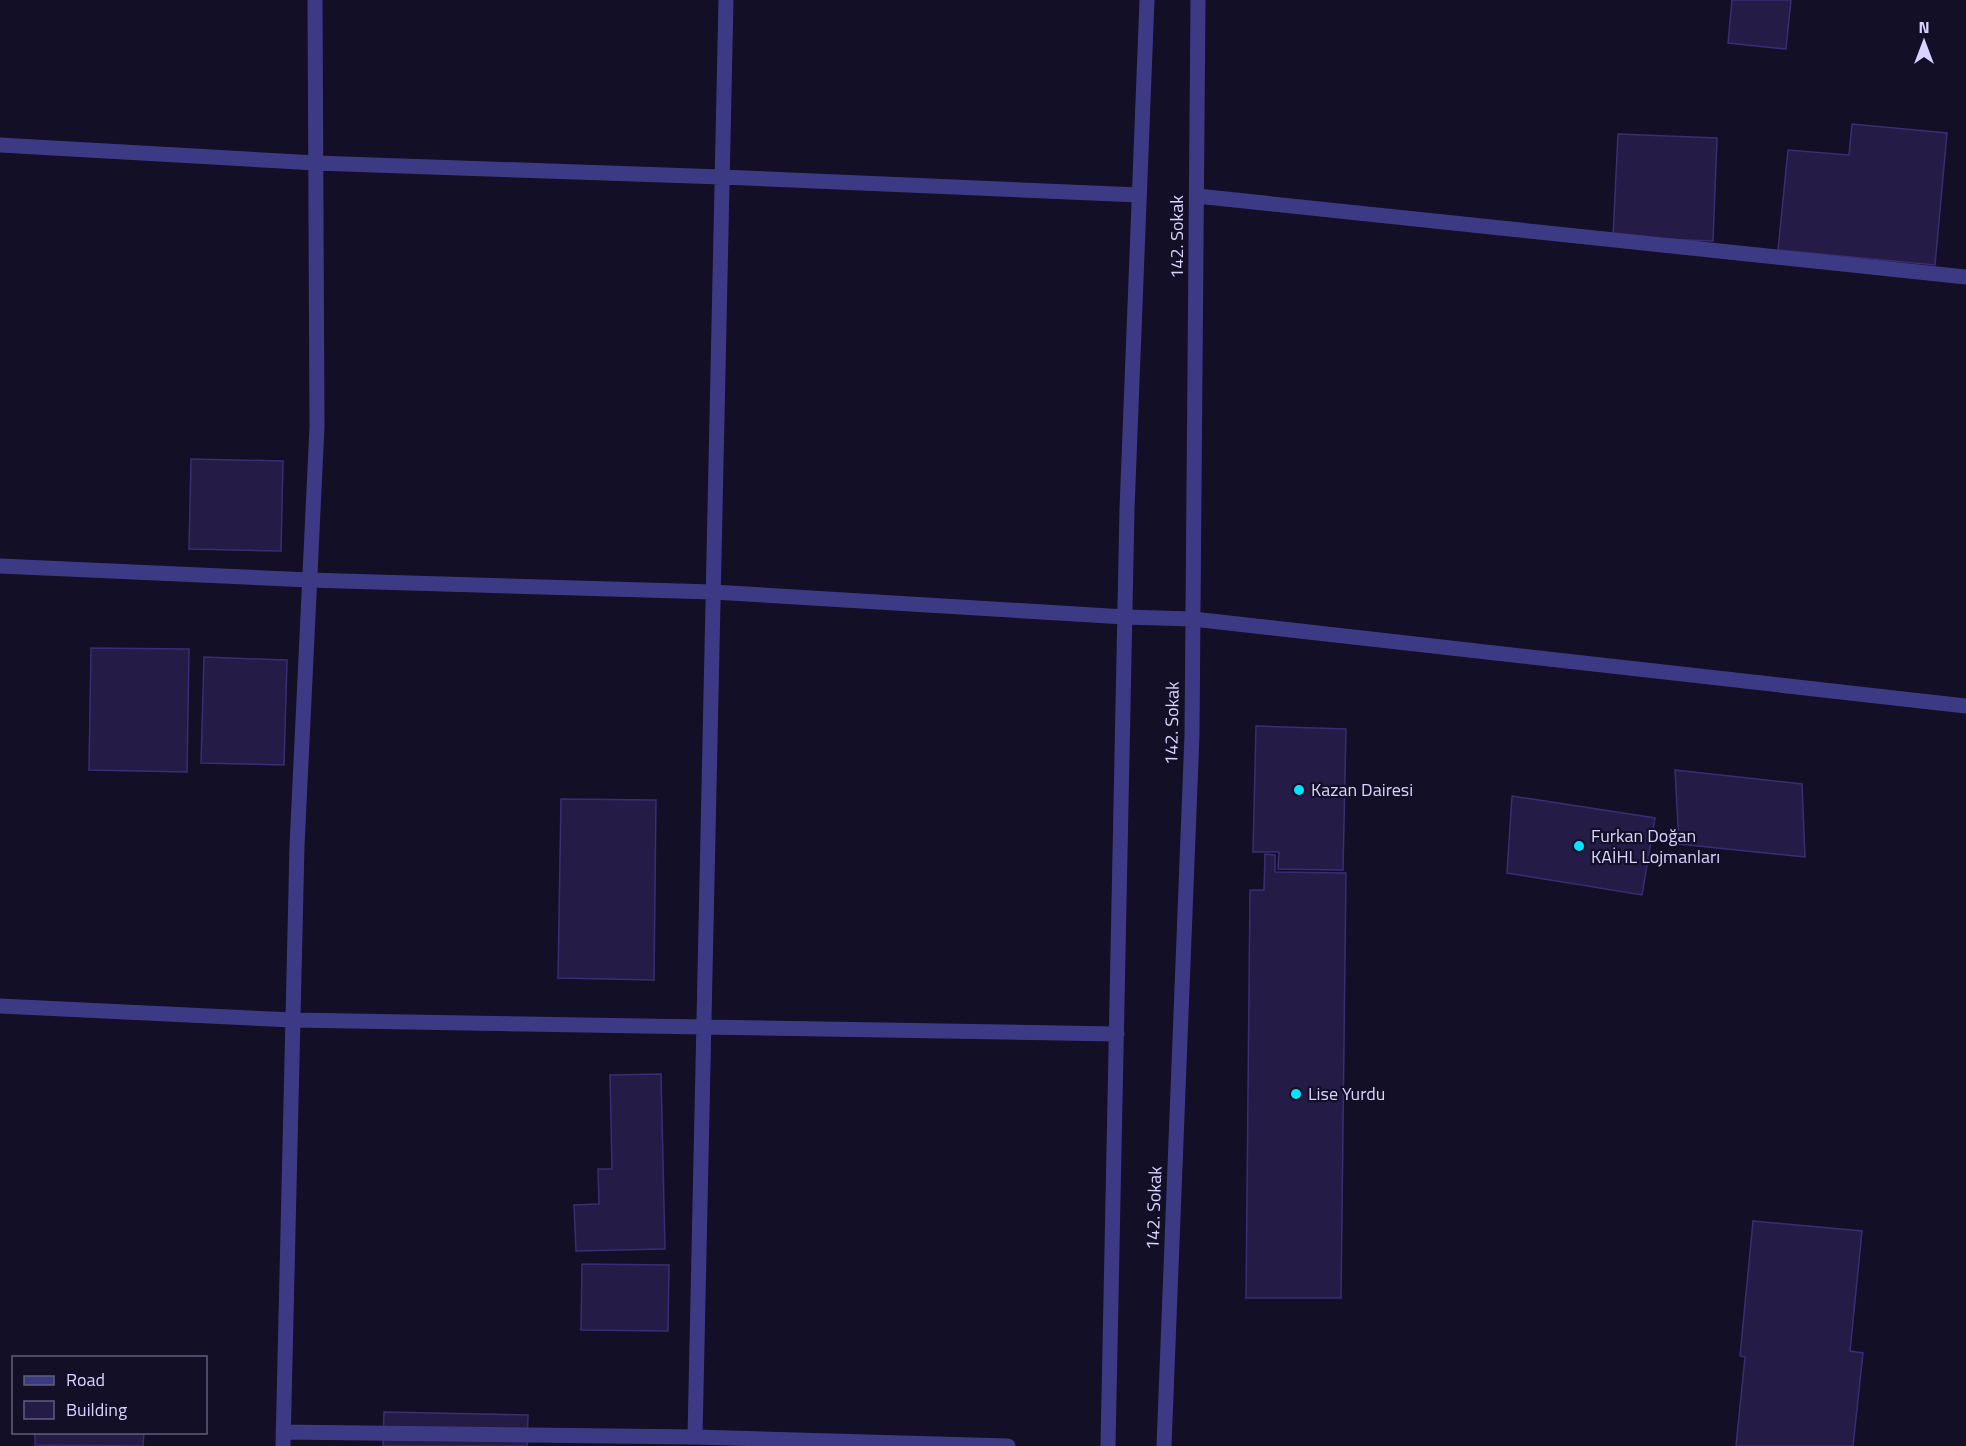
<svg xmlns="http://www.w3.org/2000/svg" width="1966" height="1446" font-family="'Titillium Web',sans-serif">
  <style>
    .building { fill: #241b47; stroke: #3b2d73; stroke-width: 1.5 }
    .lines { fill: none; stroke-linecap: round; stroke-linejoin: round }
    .minor { stroke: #3d3a85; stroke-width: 15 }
    .poi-dot { fill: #00e5ff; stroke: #130f26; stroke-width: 2 }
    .labels { text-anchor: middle; stroke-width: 4.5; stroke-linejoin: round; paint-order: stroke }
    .street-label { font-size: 18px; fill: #d9d4ff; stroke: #130f26 }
    .poi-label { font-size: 18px; fill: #d9d4ff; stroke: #130f26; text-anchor: start }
  </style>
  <rect width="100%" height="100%" fill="#130f26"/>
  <path class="building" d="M1732,0H1791L1786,49L1728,43Z
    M1852,124L1947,133L1935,265L1778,250L1788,150L1849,155Z
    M1618,134L1717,138L1713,241L1613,237Z
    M191,459L283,461L281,551L189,549Z
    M91,648L189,649L187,772L89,770Z
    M204,657L287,660L284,765L201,763Z
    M1256,726L1346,729L1343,870L1278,869L1279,852H1253Z
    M1675,770L1802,784L1805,857L1679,844Z
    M1512,796L1655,818L1642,895L1507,873Z
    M561,799L656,800L654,980L558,978Z
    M1265,854L1275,855V872L1346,873L1341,1298H1246L1250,890H1264Z
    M661,1074L665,1249L576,1251L574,1205L599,1204L598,1169H612L610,1075Z
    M1753,1221L1862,1231L1850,1351L1863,1353L1853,1446H1736L1745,1357L1740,1356Z
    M582,1264L669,1265L668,1331L581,1330Z
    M384,1412L528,1415L527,1446H383Z
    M35,1432H144L143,1446L35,1445Z"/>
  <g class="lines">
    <path class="minor" d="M0,145L316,163L722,177L1139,195
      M1197,196L1966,277
      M0,566L309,580L713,592L1125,617L1193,619L1966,706
      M0,1006L293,1020L1117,1034
      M283,1432L695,1437L1008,1446
      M695,1437L726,0
      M283,1446L297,846L317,427L315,0
      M1108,1446L1127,509L1147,0
      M1164,1446L1192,735L1198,0"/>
  </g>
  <g class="poi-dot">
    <circle cx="1299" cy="790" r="6"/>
    <circle cx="1579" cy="846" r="6"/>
    <circle cx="1296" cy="1094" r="6"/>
  </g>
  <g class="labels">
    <g class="street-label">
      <text transform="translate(1177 237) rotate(-90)" y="6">142. Sokak</text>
      <text transform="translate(1172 723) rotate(-89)" y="6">142. Sokak</text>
      <text transform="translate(1154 1208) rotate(-88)" y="6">142. Sokak</text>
    </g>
    <g class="poi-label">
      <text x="1311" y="796">Kazan Dairesi</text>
      <text x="1591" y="842">Furkan Doğan<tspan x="1591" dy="21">KAİHL Lojmanları</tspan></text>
      <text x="1308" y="1100">Lise Yurdu</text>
    </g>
  </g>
  <rect x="12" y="1356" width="195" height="78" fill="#130f26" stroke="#625e7d" stroke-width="1.5"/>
  <rect x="24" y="1376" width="30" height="9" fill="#3d3a85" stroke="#625e7d" stroke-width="1.5"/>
  <text x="66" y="1386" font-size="18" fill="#d9d4ff">Road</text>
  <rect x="24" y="1401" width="30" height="18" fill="#241b47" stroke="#625e7d" stroke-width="1.5"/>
  <text x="66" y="1416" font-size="18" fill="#d9d4ff">Building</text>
  <g transform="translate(1924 42)" stroke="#130f26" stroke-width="4.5" paint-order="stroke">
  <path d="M0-4.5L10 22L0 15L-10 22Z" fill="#d9d4ff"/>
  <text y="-9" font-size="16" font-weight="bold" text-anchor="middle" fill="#d9d4ff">N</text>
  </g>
</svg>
